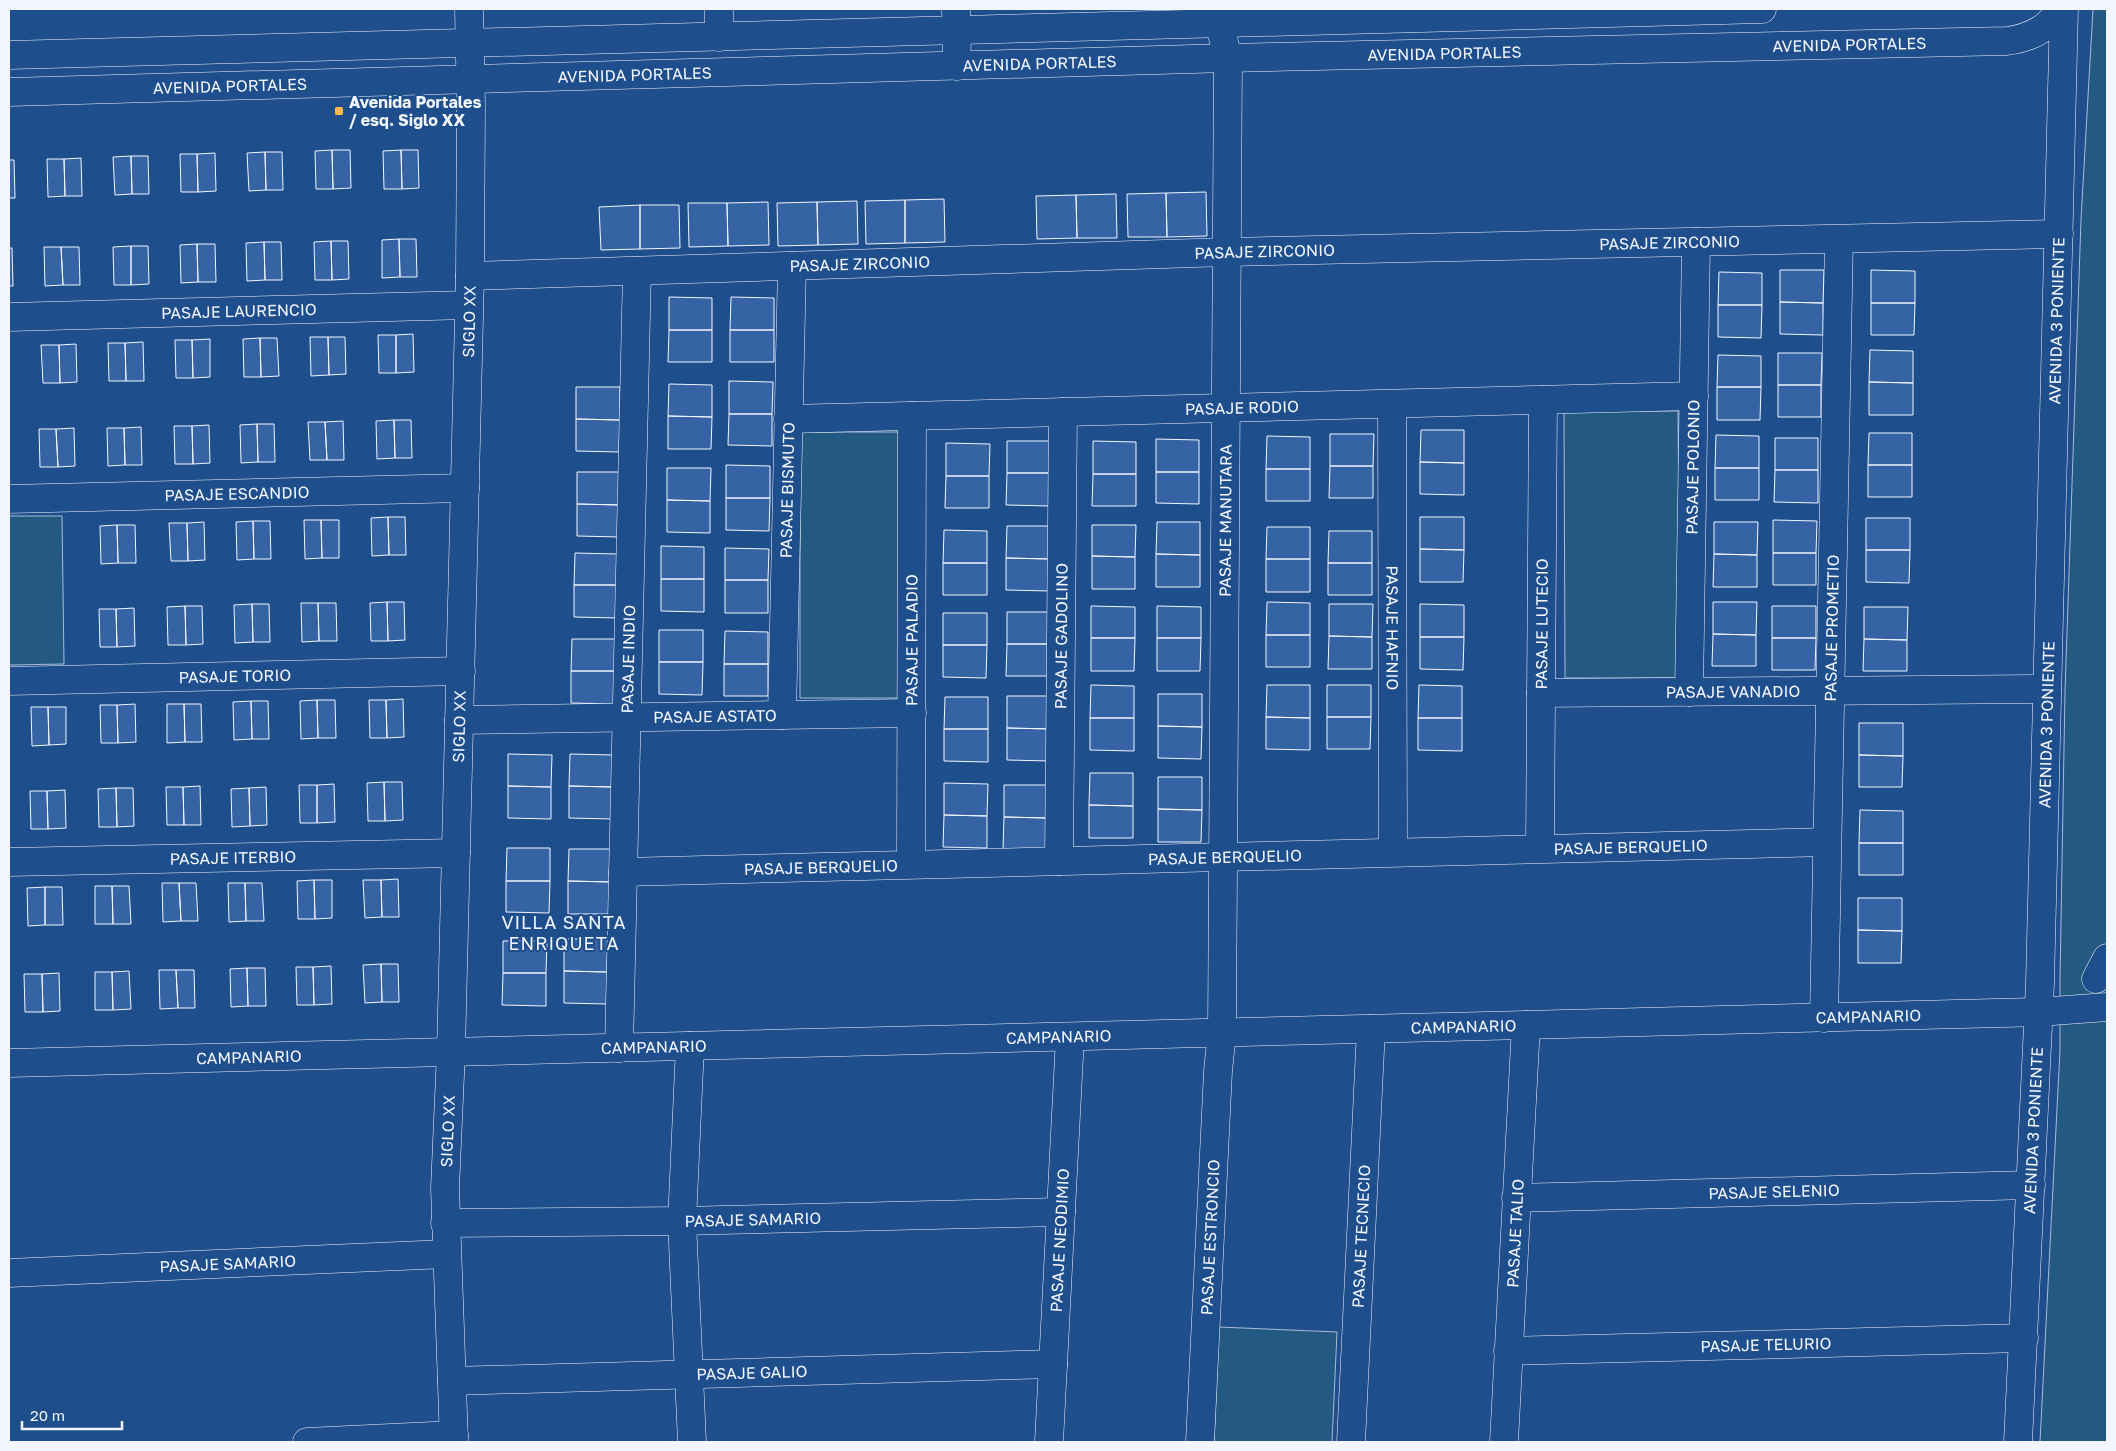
<svg xmlns="http://www.w3.org/2000/svg" width="2116" height="1451" font-family="'Golos Text',sans-serif">
  <style>
    .green { fill: #245a82; stroke: #a8bbd7 }
    .building { fill: #3563a3; stroke: #f2f6ff }
    .lines { fill: none; stroke-linecap: round; stroke-linejoin: round }
    .street-casing { stroke: #f2f6ff; stroke-width: 29 }
    .secondary-casing { stroke: #f2f6ff; stroke-width: 29 }
    .street { stroke: #1f4e8c; stroke-width: 28 }
    .secondary { stroke: #1f4e8c; stroke-width: 28 }
    .poi-dot { fill: #ffb74d; stroke: #1f4e8c; stroke-width: 2 }
    .labels { text-anchor: middle; stroke-width: 4; stroke-linejoin: round; paint-order: stroke }
    .street-label { font-size: 16px; fill: #f2f6ff; stroke: #1f4e8c }
    .poi-label { font-size: 16px; font-weight: bold; fill: #f2f6ff; stroke: #1f4e8c; text-anchor: start }
    .neighbourhood-label { font-size: 18px; letter-spacing: 1px; fill: #f2f6ff; stroke: #1f4e8c }
  </style>
  <rect width="100%" height="100%" fill="#1f4e8c"/>
  <path class="green" d="M2093,9H2107V1442H2040L2060,1050V978L2065,691L2081,219Z
    M1564,411H1678L1680,678H1565Z
    M800,432H900V698H800Z
    M9,516H62L64,664L9,665Z
    M1219,1327L1337,1332L1332,1442H1214Z"/>
  <path class="building" d="M332,150H350L351,188L333,189Z
    M332,150L333,189H316L315,151Z
    M401,150H418L419,188L402,189Z
    M401,150L402,189H384L383,151Z
    M265,152H282L283,190H266Z
    M265,152L266,190L249,191L247,153Z
    M215,153L216,191L198,192L197,154Z
    M180,154H197L198,192H181Z
    M131,156H148L149,194H132Z
    M131,156L132,194L115,195L113,157Z
    M81,158L82,196H65L64,159Z
    M47,159H64L65,196L48,197Z
    M9,160H14L15,198H9Z
    M1206,192L1207,236L1167,237L1166,193Z
    M1166,193L1167,237H1128L1127,194Z
    M1116,194L1117,238H1077L1076,195Z
    M1076,195L1077,238L1037,239L1036,196Z
    M944,199L945,242L905,243V200Z
    M905,200V243L866,244L865,201Z
    M857,201L858,244L818,245L817,202Z
    M768,202L769,245L728,246L727,203Z
    M817,202L818,245L778,246L777,203Z
    M688,203H727L728,246L689,247Z
    M640,205V249L601,250L599,207Z
    M640,205H679L680,248L640,249Z
    M399,239H416L417,277H400Z
    M399,239L400,277L382,278V240Z
    M331,241H348L349,279L332,280Z
    M331,241L332,280H315L314,242Z
    M264,242H281L282,280H265Z
    M264,242L265,280L247,281L246,243Z
    M197,244H215L216,282H198Z
    M197,244L198,282L181,283L180,245Z
    M131,246H148L149,284L131,285Z
    M131,246V285H114L113,247Z
    M44,247H61L63,285L45,286Z
    M61,247H79L80,285H63Z
    M9,248H12L13,286H9Z
    M1780,270H1824L1823,303L1780,302Z
    M1871,270L1915,271V303H1871Z
    M1719,272L1762,273V305H1718Z
    M669,297L712,298V330H669Z
    M731,297L774,298V330H730Z
    M1780,302L1823,303V335L1780,334Z
    M1871,303H1915L1914,335H1871Z
    M1718,305H1762L1761,338L1718,337Z
    M669,330H712V362H668Z
    M730,330H774V362H730Z
    M413,334L414,372L396,373V335Z
    M378,335H396V373H379Z
    M310,337H328L329,375L311,376Z
    M328,337H345L346,374L329,375Z
    M260,338H277L279,376L261,377Z
    M260,338L261,377H244L243,339Z
    M210,339V377L193,378L192,340Z
    M175,340H192L193,378H176Z
    M143,342L144,381H126L125,343Z
    M108,343H125L126,381H109Z
    M76,344L77,382L60,383L59,345Z
    M41,345H59L60,383H43Z
    M1870,350L1913,351V383L1869,382Z
    M1778,353H1822L1821,385H1778Z
    M1718,355L1761,356V387H1717Z
    M729,381L773,382L772,414H729Z
    M1869,382L1913,383V415H1869Z
    M669,384L712,385V417L668,416Z
    M1778,385H1821V417H1778Z
    M576,387H620V420L576,419Z
    M1717,387H1761L1760,420H1717Z
    M729,414H772V446L728,445Z
    M668,416L712,417L711,449H668Z
    M576,419L620,420L619,452L576,451Z
    M394,420H411L412,458H395Z
    M394,420L395,458L377,459L376,421Z
    M343,421L344,460H327L325,422Z
    M308,422H325L327,460H310Z
    M257,424H274L275,462H258Z
    M257,424L258,462L241,463L240,425Z
    M209,425L210,463L193,464L192,426Z
    M174,426H192L193,464H175Z
    M141,427L142,465H125L124,428Z
    M74,428L75,466L58,467L56,429Z
    M107,428H124L125,465L108,466Z
    M39,429H56L58,467H40Z
    M1421,430H1464V463L1420,462Z
    M1869,433H1912V465H1868Z
    M1330,434H1374L1373,466H1330Z
    M1716,435L1759,436V468H1715Z
    M1267,436L1310,437V469H1266Z
    M1775,438H1818V470H1775Z
    M1156,439L1199,440V472H1156Z
    M1007,441H1051L1050,473H1007Z
    M1093,441L1136,442V474H1093Z
    M946,443L990,444L989,476H946Z
    M1420,462L1464,463V495L1420,494Z
    M726,465L770,466V498H726Z
    M1868,465H1912V497H1868Z
    M1330,466H1373V498H1329Z
    M667,468H711L710,501L667,500Z
    M1715,468H1759V500H1715Z
    M1266,469H1310V501H1266Z
    M1775,470H1818V503L1774,502Z
    M577,472H621V505L577,504Z
    M1156,472H1199V504L1156,503Z
    M1007,473H1050V506L1006,505Z
    M1093,474H1136V506H1092Z
    M946,476H989V508H945Z
    M726,498H770L769,531L726,530Z
    M667,500L710,501V533L667,532Z
    M577,504L621,505L620,537L577,536Z
    M388,517H405L406,555H389Z
    M388,517L389,555L372,556L371,518Z
    M1420,517H1464V550L1420,549Z
    M1866,518H1910V550H1866Z
    M304,520H321L322,558L305,559Z
    M321,520H339V558H322Z
    M1773,520L1817,521L1816,553H1773Z
    M253,521H270L271,559H254Z
    M253,521L254,559L237,560L236,522Z
    M204,522L205,560L188,561L187,523Z
    M1157,522H1200V555L1156,554Z
    M1714,522H1758L1757,555L1714,554Z
    M169,523H187L188,561H171Z
    M117,525H135L136,563H118Z
    M117,525L118,563L101,564L100,526Z
    M1092,525H1136L1135,557L1092,556Z
    M1007,526H1050V559L1006,558Z
    M1267,527H1310V559H1266Z
    M944,530L987,531V563H943Z
    M1329,531H1372V563H1328Z
    M661,546L704,547V579H661Z
    M725,548L769,549L768,580H725Z
    M1420,549L1464,550L1463,582H1420Z
    M1866,550H1910L1909,583L1866,582Z
    M575,553L618,554V585H574Z
    M1773,553H1816V585H1773Z
    M1156,554L1200,555V587H1156Z
    M1714,554L1757,555V587H1713Z
    M1092,556L1135,557V589H1092Z
    M1006,558L1050,559V591L1006,590Z
    M1266,559H1310V592H1266Z
    M943,563H987V595H943Z
    M1328,563H1372V595H1328Z
    M661,579H704V612L661,611Z
    M725,580H768V613H725Z
    M574,585H618V618L574,617Z
    M387,602H404L405,640L388,641Z
    M387,602L388,641H371L370,603Z
    M1267,602L1310,603V635H1266Z
    M1713,602H1757L1756,635L1713,634Z
    M301,603H318L319,641L302,642Z
    M318,603H336L337,641H319Z
    M252,604H269L270,642H253Z
    M252,604L253,642L235,643L234,605Z
    M1329,604H1373L1372,637L1329,636Z
    M1420,604L1464,605V637H1420Z
    M185,606H202L203,644L186,645Z
    M185,606L186,645H168L167,607Z
    M1091,606L1135,607V638H1091Z
    M1157,606L1201,607V638H1157Z
    M1772,606H1816V638H1772Z
    M1864,607H1908L1907,640L1864,639Z
    M134,608L135,646L117,647L116,609Z
    M99,609H116L117,647H100Z
    M1007,612H1051L1050,644H1007Z
    M943,613H987V645H943Z
    M659,630H703V662H659Z
    M725,631L768,632V664H724Z
    M1713,634L1756,635V666H1712Z
    M1266,635H1310V667H1266Z
    M1329,636L1372,637V669H1328Z
    M1420,637H1464L1463,670L1420,669Z
    M1091,638H1135L1134,671H1091Z
    M1157,638H1201L1200,671H1157Z
    M1772,638H1816L1815,670H1772Z
    M572,639H615V671H571Z
    M1864,639L1907,640V671H1863Z
    M1007,644H1050V676H1006Z
    M943,645H987L986,678L943,677Z
    M659,662H703L702,695L659,694Z
    M724,664H768V696H724Z
    M571,671H615V704L571,703Z
    M1091,685L1134,686V718H1090Z
    M1267,685H1310V718L1266,717Z
    M1327,685H1371V717H1327Z
    M1419,685L1462,686V718H1418Z
    M1158,694H1202V727L1158,726Z
    M1007,696H1051V729L1007,728Z
    M945,697H988V729H944Z
    M403,699L404,737L387,738L386,700Z
    M317,700H335L336,738H318Z
    M317,700L318,738L301,739L300,701Z
    M369,700H386L387,738H370Z
    M251,701H268L269,739H252Z
    M251,701L252,739L234,740L233,702Z
    M135,704L136,742L118,743L117,705Z
    M167,704H184L185,742L167,743Z
    M184,704H201L202,742H185Z
    M100,705H117L118,743H101Z
    M31,707H48L49,745L32,746Z
    M48,707H66V744L49,745Z
    M1266,717L1310,718V750L1266,749Z
    M1327,717H1371L1370,749H1327Z
    M1090,718H1134V751L1090,750Z
    M1418,718H1462V751L1418,750Z
    M1859,723H1903V756L1859,755Z
    M1158,726L1202,727L1201,759L1158,758Z
    M1007,728L1051,729L1050,761L1007,760Z
    M944,729H988V762L944,761Z
    M508,754L552,755L551,787L508,786Z
    M570,754L613,755V787L569,786Z
    M1859,755L1903,756L1902,787H1859Z
    M1090,773H1133V806L1089,805Z
    M1158,777H1202V810L1158,809Z
    M384,782H402L403,820L385,821Z
    M384,782L385,821H368L367,783Z
    M944,783L988,784L987,816L944,815Z
    M334,784L335,822L317,823V785Z
    M299,785H317V823H300Z
    M1004,785H1048L1047,818L1004,817Z
    M200,786L201,825H184L183,787Z
    M508,786L551,787V819L508,818Z
    M569,786L613,787V819L569,818Z
    M166,787H183L184,825H167Z
    M266,787L267,825L250,826L249,788Z
    M116,788H133L134,826L117,827Z
    M116,788L117,827H99L98,789Z
    M249,788L250,826L232,827L231,789Z
    M65,790L66,828L48,829L47,791Z
    M30,791H47L48,829H31Z
    M1089,805L1133,806V838H1089Z
    M1158,809L1202,810L1201,842H1158Z
    M1860,810L1903,811V843H1859Z
    M944,815L987,816V848L943,847Z
    M1004,817L1047,818V850L1003,849Z
    M1859,843H1903V875H1859Z
    M507,848H550V881H506Z
    M569,849H612V882L568,881Z
    M398,879L399,917H382L381,880Z
    M314,880H332V918L315,919Z
    M314,880L315,919H298L297,881Z
    M363,880H381L382,917L365,918Z
    M506,881H550L549,913L506,912Z
    M568,881L612,882V914H568Z
    M162,883H179L181,921L163,922Z
    M179,883H196L198,921H181Z
    M228,883H245L246,921L229,922Z
    M245,883H262L264,921H246Z
    M95,886H112L113,924H95Z
    M112,886H129L131,924H113Z
    M45,887H62L63,925H45Z
    M45,887V925L28,926L27,888Z
    M1858,898H1902V931L1858,930Z
    M1858,930L1902,931L1901,963H1858Z
    M564,939H608L607,972L564,971Z
    M503,941H547L546,973H503Z
    M381,964H398L399,1002H382Z
    M381,964L382,1002L365,1003L363,965Z
    M331,966L332,1004L314,1005L313,967Z
    M296,967H313L314,1005H297Z
    M247,968H265L266,1006H248Z
    M247,968L248,1006L231,1007L230,969Z
    M159,970H176L178,1008L160,1009Z
    M176,970H194L195,1008H178Z
    M129,971L131,1009L113,1010L112,972Z
    M564,971L607,972V1004L564,1003Z
    M95,972H112L113,1010H95Z
    M59,973L60,1011L43,1012L42,974Z
    M503,973H546V1006L502,1005Z
    M24,974H42L43,1012H25Z"/>
  <g class="lines">
    <g class="street-casing">
      <g id="street">
        <path d="M719,9V37"/>
        <path d="M956,9L957,66"/>
        <path id="s1" d="M470,276L1227,252L2059,234"/>
        <path id="s2" d="M9,317L469,305"/>
        <path id="s3" d="M1392,404L1393,852"/>
        <path id="s4" d="M788,419L1694,396"/>
        <path id="s5" d="M9,499L465,488"/>
        <path id="s6" d="M9,681L461,671"/>
        <path id="s7" d="M1689,692L1696,242"/>
        <path id="s8" d="M1541,693L2047,689"/>
        <path id="s9" d="M782,715L792,266"/>
        <path id="s10" d="M459,720L912,713"/>
        <path id="s11" d="M1540,848L1543,400"/>
        <path id="s12" d="M1059,861L1063,412"/>
        <path id="s13" d="M9,862L456,853"/>
        <path id="s14" d="M911,864L912,416"/>
        <path id="s15" d="M623,872L1827,842"/>
        <path d="M2096,979L2107,958"/>
        <path id="s16" d="M1824,1018L1839,239"/>
        <path d="M690,1046L682,1221L692,1442"/>
        <path id="s17" d="M619,1048L637,271"/>
        <path id="s18" d="M9,1063L2039,1012L2107,1007"/>
        <path id="s19" d="M1516,1198L2031,1185"/>
        <path id="s20" d="M445,1223L682,1221L1061,1212"/>
        <path id="s21" d="M9,1273L446,1254"/>
        <path id="s22" d="M1508,1351L2024,1338"/>
        <path id="s23" d="M452,1381L1053,1364"/>
        <path d="M307,1442L454,1435"/>
        <path id="s24" d="M454,1442L445,1188L451,1052L470,276L471,106L469,9"/>
        <path id="s25" d="M1049,1442L1070,1037"/>
        <path id="s26" d="M1200,1442L1218,1071L1222,1032L1228,58L1219,22L1218,9"/>
        <path id="s27" d="M1351,1442L1371,1029"/>
        <path id="s28" d="M1504,1442L1526,1025"/>
      </g>
    </g>
    <g class="secondary-casing">
      <g id="secondary">
        <path d="M9,55L1762,9"/>
        <path id="s29" d="M9,92L1228,58L2007,41C2029,38 2049,29 2060,9"/>
        <path id="s30" d="M2018,1442L2040,983L2064,9"/>
      </g>
    </g>
    <use href="#street" class="street"/>
    <use href="#secondary" class="secondary"/>
  </g>
  <rect class="poi-dot" x="334" y="106" width="10" height="10" rx="2.5"/>
  <g class="labels">
    <g class="street-label">
      <text dy="6" stroke="none"><textPath href="#s29" startOffset="1841">AVENIDA PORTALES</textPath></text>
      <text dy="6" stroke="none"><textPath href="#s29" startOffset="1436">AVENIDA PORTALES</textPath></text>
      <text dy="6" stroke="none"><textPath href="#s29" startOffset="1031">AVENIDA PORTALES</textPath></text>
      <text dy="6" stroke="none"><textPath href="#s29" startOffset="626">AVENIDA PORTALES</textPath></text>
      <text dy="6" stroke="none"><textPath href="#s29" startOffset="221">AVENIDA PORTALES</textPath></text>
      <text dy="6" stroke="none"><textPath href="#s1" startOffset="1200">PASAJE ZIRCONIO</textPath></text>
      <text dy="6" stroke="none"><textPath href="#s1" startOffset="795">PASAJE ZIRCONIO</textPath></text>
      <text dy="6" stroke="none"><textPath href="#s1" startOffset="390">PASAJE ZIRCONIO</textPath></text>
      <text dy="6" stroke="none"><textPath href="#s2" startOffset="230">PASAJE LAURENCIO</textPath></text>
      <text dy="6" stroke="none"><textPath href="#s24" startOffset="1121">SIGLO XX</textPath></text>
      <text dy="6" stroke="none"><textPath href="#s30" startOffset="1122">AVENIDA 3 PONIENTE</textPath></text>
      <text dy="6" stroke="none"><textPath href="#s4" startOffset="454">PASAJE RODIO</textPath></text>
      <text dy="6" stroke="none"><textPath href="#s7" startOffset="225">PASAJE POLONIO</textPath></text>
      <text dy="6" stroke="none"><textPath href="#s9" startOffset="225">PASAJE BISMUTO</textPath></text>
      <text dy="6" stroke="none"><textPath href="#s5" startOffset="228">PASAJE ESCANDIO</textPath></text>
      <text dy="6" stroke="none"><textPath href="#s26" startOffset="922">PASAJE MANUTARA</textPath></text>
      <text dy="6" stroke="none"><textPath href="#s11" startOffset="224">PASAJE LUTECIO</textPath></text>
      <text dy="6" stroke="none"><textPath href="#s3" startOffset="224">PASAJE HAFNIO</textPath></text>
      <text dy="6" stroke="none"><textPath href="#s16" startOffset="390">PASAJE PROMETIO</textPath></text>
      <text dy="6" stroke="none"><textPath href="#s12" startOffset="225">PASAJE GADOLINO</textPath></text>
      <text dy="6" stroke="none"><textPath href="#s14" startOffset="224">PASAJE PALADIO</textPath></text>
      <text dy="6" stroke="none"><textPath href="#s17" startOffset="389">PASAJE INDIO</textPath></text>
      <text dy="6" stroke="none"><textPath href="#s6" startOffset="226">PASAJE TORIO</textPath></text>
      <text dy="6" stroke="none"><textPath href="#s8" startOffset="192">PASAJE VANADIO</textPath></text>
      <text dy="6" stroke="none"><textPath href="#s10" startOffset="256">PASAJE ASTATO</textPath></text>
      <text dy="6" stroke="none"><textPath href="#s24" startOffset="716">SIGLO XX</textPath></text>
      <text dy="6" stroke="none"><textPath href="#s30" startOffset="718">AVENIDA 3 PONIENTE</textPath></text>
      <text dy="6" stroke="none"><textPath href="#s15" startOffset="1008">PASAJE BERQUELIO</textPath></text>
      <text dy="6" stroke="none"><textPath href="#s13" startOffset="224">PASAJE ITERBIO</textPath></text>
      <text dy="6" stroke="none"><textPath href="#s15" startOffset="602">PASAJE BERQUELIO</textPath></text>
      <text dy="6" stroke="none"><textPath href="#s15" startOffset="198">PASAJE BERQUELIO</textPath></text>
      <text dy="6" stroke="none"><textPath href="#s18" startOffset="1860">CAMPANARIO</textPath></text>
      <text dy="6" stroke="none"><textPath href="#s18" startOffset="1455">CAMPANARIO</textPath></text>
      <text dy="6" stroke="none"><textPath href="#s18" startOffset="1050">CAMPANARIO</textPath></text>
      <text dy="6" stroke="none"><textPath href="#s18" startOffset="645">CAMPANARIO</textPath></text>
      <text dy="6" stroke="none"><textPath href="#s18" startOffset="240">CAMPANARIO</textPath></text>
      <text dy="6" stroke="none"><textPath href="#s24" startOffset="311">SIGLO XX</textPath></text>
      <text dy="6" stroke="none"><textPath href="#s30" startOffset="312">AVENIDA 3 PONIENTE</textPath></text>
      <text dy="6" stroke="none"><textPath href="#s19" startOffset="258">PASAJE SELENIO</textPath></text>
      <text dy="6" stroke="none"><textPath href="#s20" startOffset="308">PASAJE SAMARIO</textPath></text>
      <text dy="6" stroke="none"><textPath href="#s28" startOffset="209">PASAJE TALIO</textPath></text>
      <text dy="6" stroke="none"><textPath href="#s27" startOffset="206">PASAJE TECNECIO</textPath></text>
      <text dy="6" stroke="none"><textPath href="#s26" startOffset="205">PASAJE ESTRONCIO</textPath></text>
      <text dy="6" stroke="none"><textPath href="#s25" startOffset="202">PASAJE NEODIMIO</textPath></text>
      <text dy="6" stroke="none"><textPath href="#s21" startOffset="219">PASAJE SAMARIO</textPath></text>
      <text dy="6" stroke="none"><textPath href="#s22" startOffset="258">PASAJE TELURIO</textPath></text>
      <text dy="6" stroke="none"><textPath href="#s23" startOffset="300">PASAJE GALIO</textPath></text>
    </g>
    <g class="poi-label">
      <text x="349" y="108">Avenida Portales<tspan x="349" dy="18">/ esq. Siglo XX</tspan></text>
    </g>
    <g class="neighbourhood-label">
      <text x="564" y="929">VILLA SANTA<tspan x="564" dy="21">ENRIQUETA</tspan></text>
    </g>
  </g>
  <rect width="2116" height="1451" fill="none" stroke="#f2f6ff" stroke-width="20"/>
  <path d="M22 1421v8h100v-8" fill="none" stroke="#f2f6ff" stroke-width="2.5"/>
  <text x="30" y="1421" font-size="15" fill="#f2f6ff" stroke="#1f4e8c" stroke-width="4" paint-order="stroke">20 m</text>
</svg>
